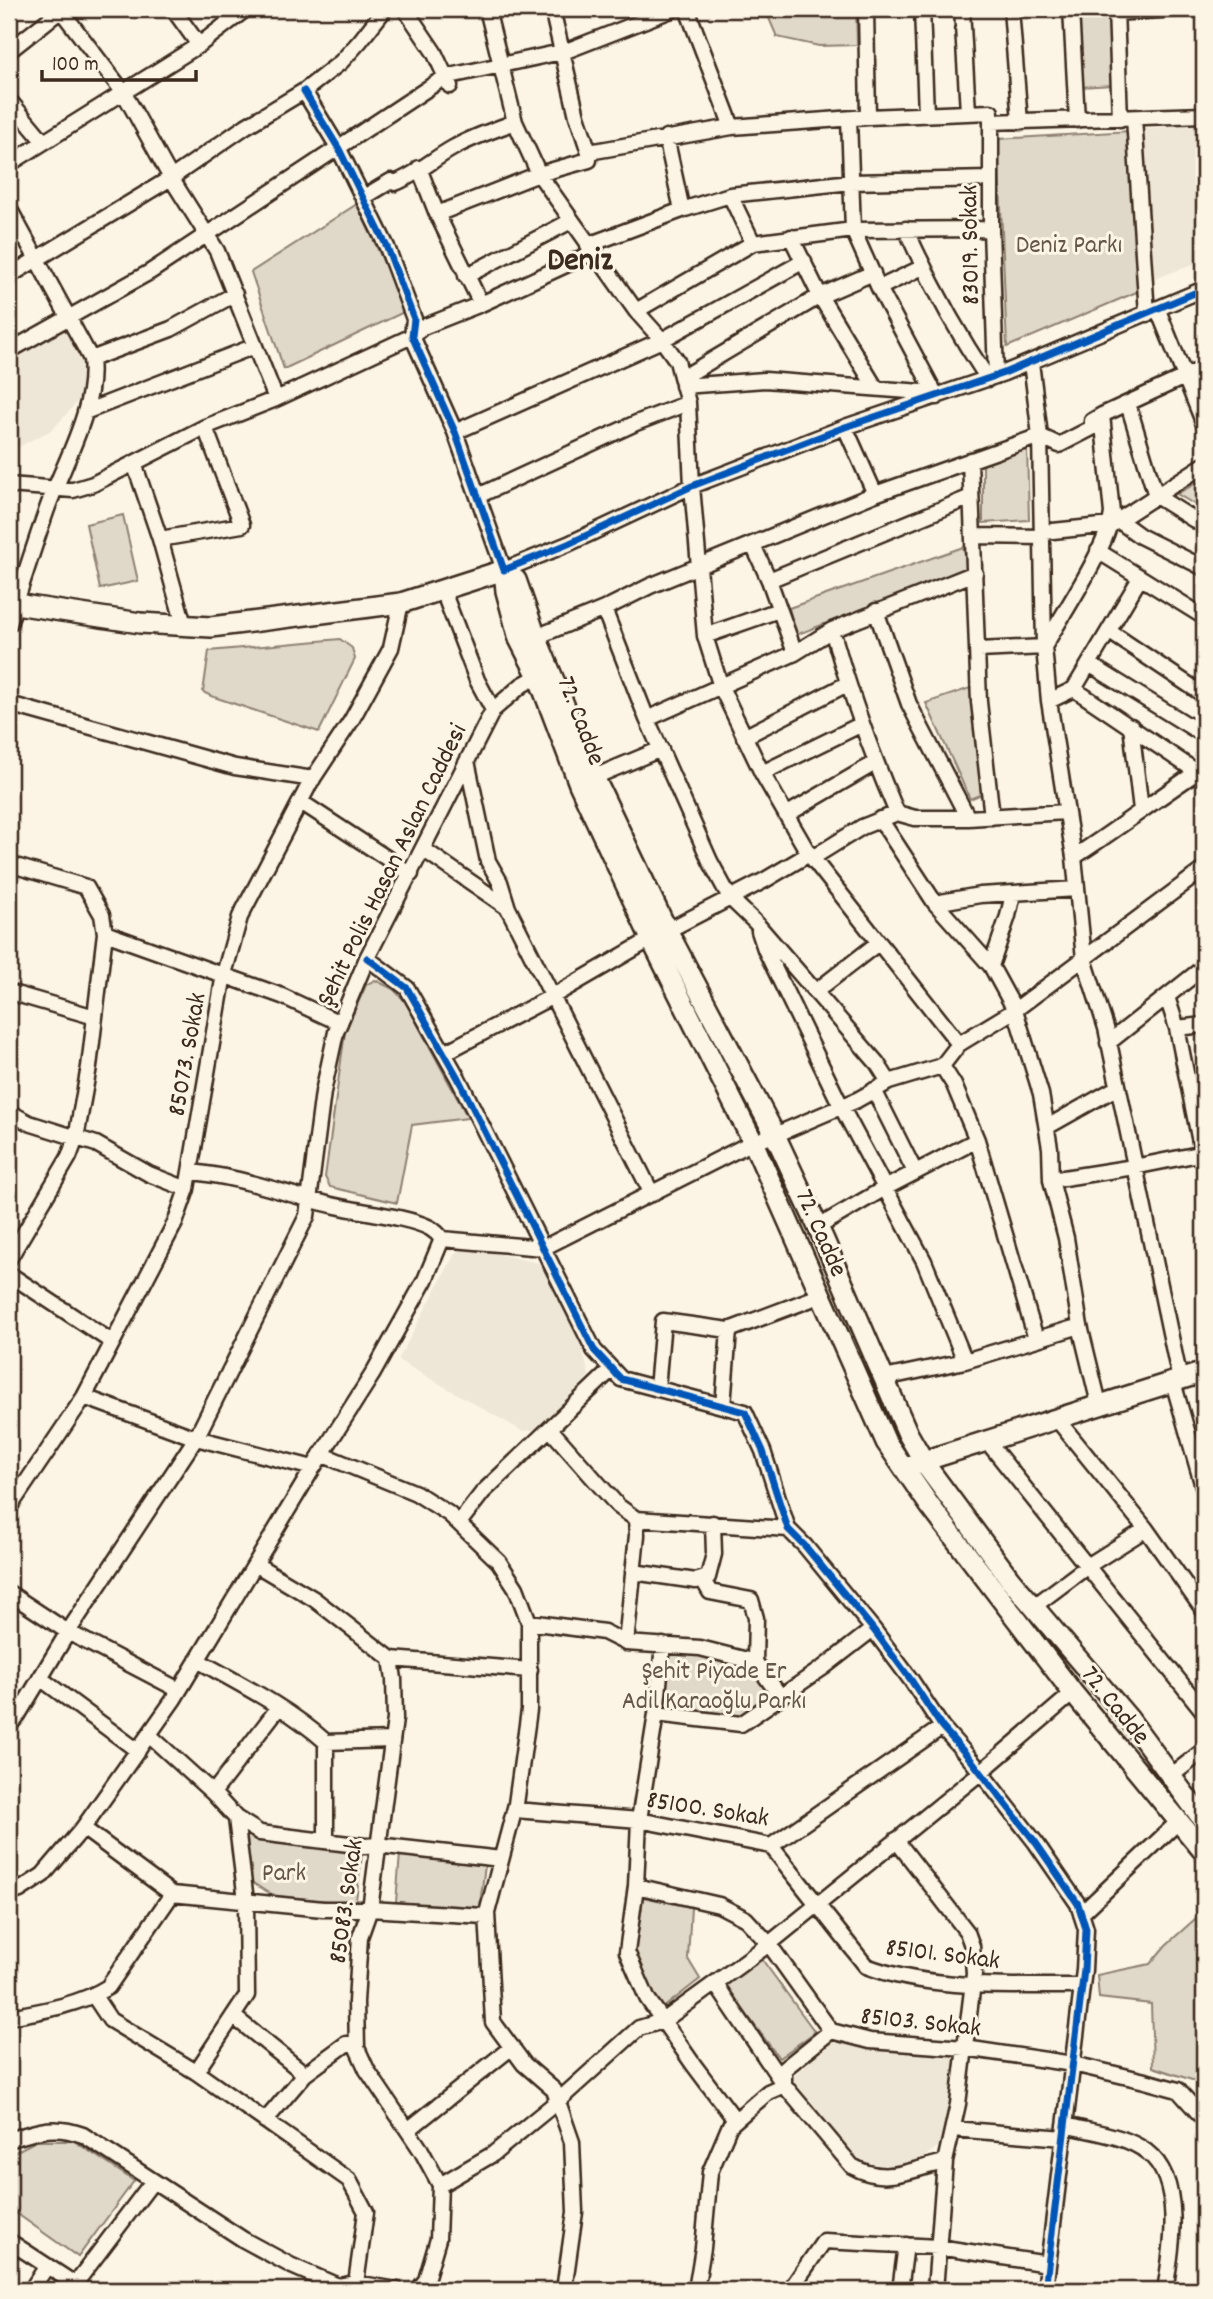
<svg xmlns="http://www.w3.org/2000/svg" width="1213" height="2299" font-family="Dekko,sans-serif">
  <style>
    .built { fill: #eee6d6 }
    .green { fill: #e0d8c8; stroke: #8e8173; stroke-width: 2 }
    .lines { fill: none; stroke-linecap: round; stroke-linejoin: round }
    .minor-casing { stroke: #3b2a1e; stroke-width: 19 }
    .major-casing { stroke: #3b2a1e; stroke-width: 24 }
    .minor { stroke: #fcf5e5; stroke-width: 14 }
    .major { stroke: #fcf5e5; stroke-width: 19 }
    .cycleway-casing { stroke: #fcf5e5; stroke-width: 11 }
    .cycleway { stroke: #0057b8; stroke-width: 7 }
    .labels { text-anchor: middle; stroke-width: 6; stroke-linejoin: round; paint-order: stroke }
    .park-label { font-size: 26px; fill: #645648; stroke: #fcf5e5 }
    .street-label { font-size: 26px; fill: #3b2a1e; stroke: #fcf5e5 }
    .district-label { font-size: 33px; font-weight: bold; fill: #3b2a1e; stroke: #fcf5e5 }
  </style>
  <rect width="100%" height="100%" fill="#fcf5e5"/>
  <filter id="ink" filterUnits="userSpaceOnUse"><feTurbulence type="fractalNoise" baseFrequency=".0143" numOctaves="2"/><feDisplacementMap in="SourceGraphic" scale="14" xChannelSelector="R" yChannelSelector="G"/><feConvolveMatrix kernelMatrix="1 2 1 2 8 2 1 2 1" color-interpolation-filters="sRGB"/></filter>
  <g filter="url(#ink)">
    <path class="built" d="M1204,123V260L1152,280L1142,129Z
      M61,324L91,374L77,402L53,429L9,452V355Z
      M467,1247L543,1264L580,1340L589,1376L535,1430L522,1431L398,1360L456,1252Z
      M830,2041L956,2054L958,2081L939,2146L909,2168L865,2163L853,2156L792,2078Z"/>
    <path class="green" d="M765,9H856L857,45L819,46L777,37Z
      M1075,9H1108L1112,85L1081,87Z
      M1130,131L1139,291L1007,347L998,139Z
      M357,204L406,311L284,369L251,272Z
      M1027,448L1029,520L983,523V461Z
      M1204,479V510L1177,494Z
      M123,515L138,581L100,589L86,524Z
      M963,547L969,568L796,635L789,608Z
      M340,639L352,648L355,659L319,732L211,696L203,692L209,651Z
      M973,687L984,793L970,799L926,703Z
      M375,980L393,989L405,1001L468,1118L412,1125L397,1203L330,1187L325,1177L345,1032L366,985Z
      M670,1650L742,1656L765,1677L769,1698L742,1718L664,1709Z
      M252,1832L271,1842L359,1851L362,1855L356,1900L351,1903L273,1896L250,1881L245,1833Z
      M400,1854L485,1865L479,1912L396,1902Z
      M643,1897L691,1907L688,1959L700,1979L663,2008L644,1987L635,1953Z
      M1204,1911V2084L1153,2067L1151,2004L1099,1998L1097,1975L1150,1964L1166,1945Z
      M761,1958L815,2032L779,2058L725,1985Z
      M36,2141H74L134,2181L78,2257L9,2208V2155Z"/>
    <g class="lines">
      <g class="minor-casing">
        <path id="minor" d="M60,9L124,93L171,178L217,251L276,399
          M173,9L199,45
          M405,9L434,52L450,86
          M487,9L515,122L539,174L636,311L662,340L677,361L688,403L692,486L705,636L721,687L762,773L809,854L959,1044
          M552,9L577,116L589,152
          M687,9L732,127L868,117L991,112V229L996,376
          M866,9L868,117
          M922,9L926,114
          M962,9L968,112
          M1011,9L1020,122
          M1071,9L1077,120
          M1116,9L1120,119
          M1115,13L1175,9
          M9,51L61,10
          M304,91L339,149L387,247L414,319L412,336L455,432L504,570L568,544L692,486L845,427L1004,373L1204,289
          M9,100L44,142
          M1134,118L1147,314
          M849,119L853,230L879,288L937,397
          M991,122L1204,115
          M666,137L682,210
          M9,164L199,45L246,9
          M419,168L437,214L481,304
          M362,193L366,196L391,181L395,183C416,175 433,159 453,148C472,137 494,130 515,122
          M730,195L753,243
          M9,208L91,359C97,410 62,465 46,512C33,549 21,587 9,624
          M437,214L539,174L589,160V152L732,127
          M906,229C929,281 956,331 988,379
          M791,237L820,296L875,387
          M588,245L682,210L730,195L851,182L990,179
          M9,276L171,178L246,126L304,91L341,62L360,41L385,9
          M466,276L571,221
          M879,288L923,267
          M1158,310L1204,424
          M636,311L753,243L853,230L991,229
          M9,351L150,272L445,77L566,51L674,9
          M91,359L171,329L235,294
          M1031,362L1040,436L1044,647L1049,701L1074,857L1084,959L1106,1028L1180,1380
          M682,378L820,296L873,273
          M683,386L765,380L935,393
          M1128,404L1156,496L1204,526
          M85,412L255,346
          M845,427L875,494
          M455,432L662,340L804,261
          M970,460L979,702L992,817
          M134,463L160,539L184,625
          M9,485L73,490L93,484L205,427L276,399L412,336L423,327L481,304L594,252
          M478,496L636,423L688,403
          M1118,520L1140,536L1204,568
          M1043,532L1111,525L1204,465
          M973,536L1043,537
          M160,539L242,525L205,427
          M753,545L769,580L795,653
          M1098,551L1204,617
          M769,580L971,497
          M443,591L477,680L493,710
          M604,609L647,719L710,861L730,898L756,923L877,1063L889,1082
          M876,611L909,704L968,818
          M832,630C850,693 871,753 897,813
          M1110,632L1204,695
          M705,636L779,610
          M536,637L604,609L650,586L875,494L1040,436L1059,445L1092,428V421L1102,415L1204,368
          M979,650L1044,647C1061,617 1109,545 1112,513L1102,415
          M1089,664L1204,735
          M1049,701L1074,689L1140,578
          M9,704L235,767L313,779
          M647,719L795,653L832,630L975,573
          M1131,726L1141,810
          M744,737L847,684
          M467,761L488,861L500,882L508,908
          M762,773L862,724
          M594,777L661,749
          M301,802L411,874
          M786,815L875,763
          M880,819L935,903L991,966L1015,1010L1041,1094L1050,1148L1051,1180L1066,1238L1080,1326L1099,1404
          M423,849L508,908L652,1194
          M1074,857C1116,830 1155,800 1197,772L1074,689
          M812,858L862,827L897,813L915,818H968L1066,812
          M9,864L86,887L102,915L105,933L89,1067L76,1138L69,1157L9,1259
          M935,903L980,895L1077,889
          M759,931L765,949L841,1106L924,1261L965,1361
          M105,933L282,996L340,1023
          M367,958L407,988L458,1078L594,1350L621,1379L745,1412L763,1451L788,1529L805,1546L873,1629L911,1680L942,1727L972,1761L1036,1843L1078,1904L1086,1929L1084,1970L1045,2290
          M991,966L1008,916L1013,894
          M9,992L95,1017
          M815,992L878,943
          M1167,997L1177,1028L1204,1162
          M1177,1028L1204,1025
          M1108,1043L1204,967
          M444,1053L553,996L651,939L765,880L809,854
          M942,1066L954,1085L977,1140L1036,1339
          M874,1090L915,1172
          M9,1112L29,1123L96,1144L149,1174L187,1189
          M1047,1127L1118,1087
          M1051,1180L1134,1167L1204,1153
          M818,1227L885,1188L977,1140
          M442,1239L543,1248L753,1142L775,1135L857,1100L889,1082L942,1066L959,1044L1015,1010L1204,869
          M9,1274L112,1342
          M884,1378L965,1361L1080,1326
          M1173,1382L1204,1490
          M657,1389L663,1321L729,1330
          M84,1397L196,1438L313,1468
          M723,1406L729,1330L822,1295
          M1056,1418L1146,1529L1204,1611
          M550,1429L618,1506L636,1519L788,1529
          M987,1441L1204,1712
          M9,1508L84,1397L175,1223L187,1189L224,974L240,917L310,783L351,721L391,648L401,603
          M459,1523L483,1492L612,1369
          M255,1564L314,1599L391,1659L394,1679L395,1719L370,1909L360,1937L356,2002L357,2048L367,2070L421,2150L440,2185L438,2239L426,2280L418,2290
          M633,1572L696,1581L708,1577L714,1554L713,1523
          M703,1580L710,1592L751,1600L756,1618L755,1662
          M9,1593L68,1632L179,1690
          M1033,1607L1089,1565L1146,1529
          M529,1622L604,1632L626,1643L700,1648L755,1662L781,1697
          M626,1643L637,1535L636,1519
          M663,1645L656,1714L639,1820L636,1886L627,1952L647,1998L693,2064L735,2120
          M391,1659L530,1670
          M197,1660C242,1685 288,1708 326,1742V1841
          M40,1678L138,1751
          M656,1714L741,1724L824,1667L873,1629
          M9,1726L18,1715L68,1632L196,1438L307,1216L323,1092L336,1032L367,958L493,710L522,685L538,676
          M149,1735L213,1793L236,1818L260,1833L365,1846L377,1845L501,1859
          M326,1742L392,1740
          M1171,1776L1204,1750
          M213,1793L279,1707
          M515,1810L639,1820L771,1846L942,1727
          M83,1828L172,1894L323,1909H370L484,1916L487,1913L516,1804L529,1710V1622L516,1588L499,1562L449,1514L416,1493L321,1454
          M896,1840L967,1932L972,1946L974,1974L958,2104L945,2162L935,2290
          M771,1846L866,1966C932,1991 1012,1985 1082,1986
          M636,1886L719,1905L746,1919L769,1944L831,2031L870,2041L965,2048L1073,2064L1145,2081L1178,2090L1204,2119
          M9,1894L20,1890L43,1875L83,1828L174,1699L313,1468L372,1375L425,1280L442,1239C439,1235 435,1231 430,1228C409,1217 361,1212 336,1206C287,1195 240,1176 190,1172
          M487,1913L493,2022L524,2064L554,2090L572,2142L575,2212L564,2290
          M1081,1914L1179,1821
          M94,1996L110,2020L196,2072L349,2180L366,2212L356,2283
          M233,2016L305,2074
          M9,2017C42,2011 79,2005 108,1987L172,1894
          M831,2031L784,2069V2085L852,2166C886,2186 910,2169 945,2162
          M196,2072L247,1995L246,1901L236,1818
          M265,2121L305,2074L346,2044H357
          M1065,2125C1091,2132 1126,2135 1147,2152C1184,2180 1172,2250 1165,2290
          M953,2129L1064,2138
          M408,2130L512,2047
          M9,2140C37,2131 54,2124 83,2135L244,2240L292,2266L338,2286L356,2283L397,2290
          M440,2185L493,2154L559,2100L639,2028L663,2021L769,1944L981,1772L1073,1693
          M9,2241L84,2290
          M75,2284L153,2181
          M31,2290L47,2266
          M696,2290L703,2248L710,2172L730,2125L768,2092L784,2085L715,1983
          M790,2290L824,2241L938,2247L1048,2264
          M900,2290L906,2245"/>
      </g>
      <g class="major-casing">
        <path id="major" d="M504,570L506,591L519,639L538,676L579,784L651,939L753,1142L886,1442L930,1506L1073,1693L1204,1852
          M505,571L516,580L536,637L594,777L667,930L775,1135L824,1240L908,1434L927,1467L1010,1579L1129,1719L1204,1821
          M9,603L140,623L211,627L401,603L504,570
          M914,1464L1204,1372"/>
      </g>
      <use href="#minor" class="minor"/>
      <use href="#major" class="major"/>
      <g class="cycleway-casing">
        <path id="cycleway" d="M304,91L339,149L387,247L414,319L412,336L455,432L504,570L568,544L692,486L845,427L1004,373L1204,289
          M367,958L407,988L458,1078L594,1350L621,1379L745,1412L763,1451L788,1529L805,1546L873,1629L911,1680L942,1727L972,1761L1036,1843L1078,1904L1086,1929L1084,1970L1045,2290"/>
      </g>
      <use href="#cycleway" class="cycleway"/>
    </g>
  </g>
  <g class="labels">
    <g class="park-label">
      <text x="1069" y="252">Deniz Parkı</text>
      <text x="714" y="1678">Şehit Piyade Er<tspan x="714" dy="30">Adil Karaoğlu Parkı</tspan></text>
      <text x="284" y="1880">Park</text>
    </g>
    <g class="street-label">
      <text transform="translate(968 245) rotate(-91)" y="9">83019. Sokak</text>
      <text transform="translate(583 720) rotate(69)" y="9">72. Cadde</text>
      <text transform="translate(390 864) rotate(-64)" y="9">Şehit Polis Hasan Aslan Caddesi</text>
      <text transform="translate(185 1054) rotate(-80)" y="9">85073. Sokak</text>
      <text transform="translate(823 1232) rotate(66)" y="9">72. Cadde</text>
      <text transform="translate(1117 1704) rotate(51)" y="9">72. Cadde</text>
      <text transform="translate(708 1807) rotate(9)" y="9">85100. Sokak</text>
      <text transform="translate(344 1901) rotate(-82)" y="9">85083. Sokak</text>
      <text transform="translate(943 1952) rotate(7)" y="9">85101. Sokak</text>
      <text transform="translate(921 2020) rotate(6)" y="9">85103. Sokak</text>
    </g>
    <g class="district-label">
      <text x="580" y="269">Deniz</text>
    </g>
  </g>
  <rect width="1213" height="2299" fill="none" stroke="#fcf5e5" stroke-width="35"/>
  <rect x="18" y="18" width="1178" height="2264" fill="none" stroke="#3b2a1e" stroke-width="2.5" filter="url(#ink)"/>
  <path d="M42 70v10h154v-10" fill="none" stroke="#3b2a1e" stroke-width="3.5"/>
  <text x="52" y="70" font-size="21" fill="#3b2a1e" stroke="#fcf5e5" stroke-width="5" paint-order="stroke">100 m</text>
</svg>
